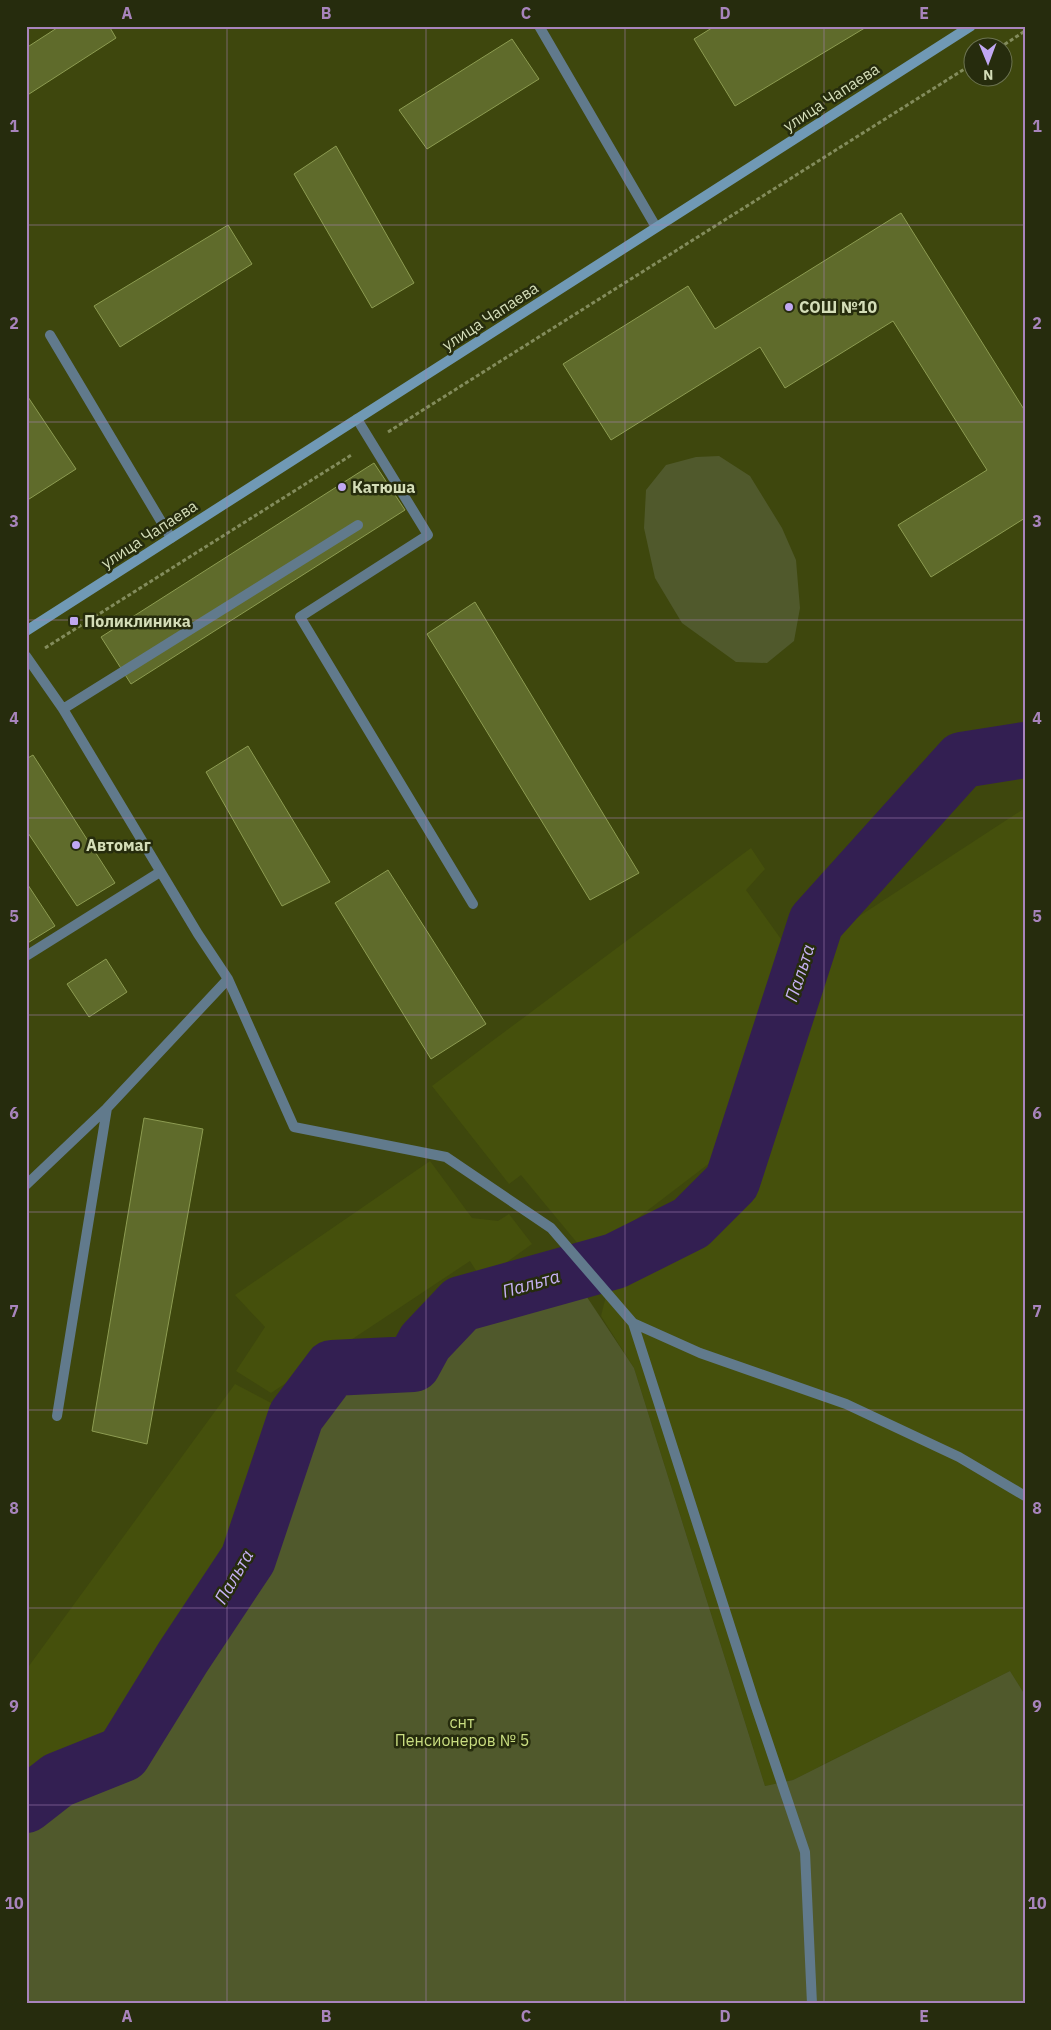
<svg xmlns="http://www.w3.org/2000/svg" width="1051" height="2030" font-family="'IBM Plex Sans',sans-serif">
  <style>
    .built { fill: #45500c }
    .green { fill: #50592c }
    .lines { fill: none; stroke-linecap: round; stroke-linejoin: round }
    .river { stroke: #331f52; stroke-width: 56 }
    .building { fill: #5f6b2b; stroke: #8d9c52 }
    .path { stroke: #838c5c; stroke-width: 3; stroke-dasharray: 4 2.5; stroke-linecap: butt }
    .lane { stroke: #617a8c; stroke-width: 10 }
    .secondary { stroke: #7099b5; stroke-width: 10 }
    .grid { fill: none; stroke: #a884bc; stroke-width: 1; stroke-opacity: 0.55 }
    .poi-dot { fill: #c1a8f3; stroke: #262c0d; stroke-width: 2 }
    .labels { text-anchor: middle; stroke-width: 5; stroke-linejoin: round; paint-order: stroke }
    .street-label { font-size: 16px; fill: #d4ddb8; stroke: #262c0d }
    .poi-label { font-size: 16px; font-weight: bold; fill: #d4ddb8; stroke: #262c0d; text-anchor: start }
    .park-label { font-size: 16px; fill: #cade81; stroke: #262c0d }
    .water-label { font-size: 18px; font-style: italic; fill: #c6b1f4; stroke: #262c0d }
    .neatline { fill: none; stroke: #a884bc; stroke-width: 2 }
    .grid-label { font-size: 16px; text-anchor: middle; font-weight: bold; fill: #a884bc }
  </style>
  <rect width="100%" height="100%" fill="#3e470d"/>
  <path class="built" d="M1025,808V1695L1010,1671L793,1780L765,1786L634,1368L601,1316L612,1272L725,1210L763,1156L832,934Z
    M751,848L765,869L746,890L791,953L724,1152L588,1256L521,1175L509,1184L432,1086Z
    M430,1161L472,1218L498,1221L509,1214L532,1244L482,1280L470,1261L271,1393L236,1371L265,1327L235,1295Z
    M235,1384L296,1416L248,1559L183,1657L123,1754L58,1780L26,1805V1670Z"/>
  <path class="green" d="M719,456L750,476L782,528L796,560L800,608L794,641L767,663L736,662L682,623L655,578L644,528L646,490L666,465L696,457Z
    M571,1273L634,1368L765,1786L793,1780L1010,1671L1025,1695V2004H26V1805L58,1780L123,1754L183,1657L248,1559L296,1416L332,1368L413,1364L425,1342L461,1304Z"/>
  <g class="lines">
    <path class="river" d="M26,1805L58,1780L123,1754L183,1657L248,1559L296,1416L332,1368L413,1364L425,1342L461,1304L615,1261L691,1223L732,1182L816,922L962,760L1025,750"/>
  </g>
  <path class="building" d="M60,26H109L116,38L26,96V48Z
    M715,26H868L735,106L694,39Z
    M512,39L539,79L427,149L399,110Z
    M336,146L414,283L372,308L294,174Z
    M901,213L1025,411V518L931,577L898,525L987,470L893,321L785,388L760,347L611,440L563,364L688,286L715,329Z
    M228,225L252,264L120,347L94,306Z
    M26,394L76,469L26,501Z
    M374,463L405,510L131,684L101,637Z
    M475,602L639,873L590,900L427,634Z
    M248,746L330,882L282,906L206,772Z
    M33,755L115,883L77,906L26,830V759Z
    M388,870L486,1024L431,1059L335,903Z
    M26,882L55,926L26,944Z
    M106,959L127,992L89,1017L67,984Z
    M144,1118L203,1129L147,1444L92,1431Z"/>
  <g class="lines">
    <path class="path" d="M999,48L1025,31
      M388,432L974,63
      M45,648L353,454"/>
    <path class="lane" d="M539,26L656,227
      M50,335L171,538
      M357,419L428,535L300,617L473,904
      M26,656L63,709L198,934L228,979L107,1108L57,1416
      M63,709L358,525
      M26,956L160,872
      M228,979L294,1127L446,1157L551,1228L633,1323L755,1704L805,1852L812,2004
      M26,1185L107,1108
      M633,1323L700,1353L846,1404L959,1457L1025,1496"/>
    <path class="secondary" d="M26,631L971,26"/>
  </g>
  <path class="grid" d="M227,26V2004M426,26V2004M625,26V2004M824,26V2004M26,225H1025M26,422H1025M26,620H1025M26,818H1025M26,1015H1025M26,1212H1025M26,1410H1025M26,1608H1025M26,1805H1025"/>
  <g class="poi-dot">
    <circle cx="789" cy="307" r="5"/>
    <circle cx="342" cy="487" r="5"/>
    <rect x="69" y="616" width="10" height="10" rx="2.5"/>
    <circle cx="76" cy="845" r="5"/>
  </g>
  <g class="labels">
    <g class="street-label">
      <text transform="translate(831 97) rotate(-33)" y="6">улица Чапаева</text>
      <text transform="translate(490 316) rotate(-33)" y="6">улица Чапаева</text>
      <text transform="translate(149 534) rotate(-33)" y="6">улица Чапаева</text>
    </g>
    <g class="poi-label">
      <text x="799" y="313">СОШ №10</text>
      <text x="352" y="493">Катюша</text>
      <text x="84" y="627">Поликлиника</text>
      <text x="86" y="851">Автомаг</text>
    </g>
    <g class="park-label">
      <text x="462" y="1728">снт<tspan x="462" dy="18">Пенсионеров № 5</tspan></text>
    </g>
    <g class="water-label">
      <text transform="translate(800 973) rotate(-72)" y="6">Пальта</text>
      <text transform="translate(531 1284) rotate(-16)" y="6">Пальта</text>
      <text transform="translate(234 1577) rotate(-60)" y="6">Пальта</text>
    </g>
  </g>
  <rect width="1051" height="2030" fill="none" stroke="#262c0d" stroke-width="55"/>
  <g transform="translate(988 62) rotate(179)"><circle r="24" fill="#262c0d" stroke="#6c7351"/>
  <path d="M0-4L9 19L0 12L-9 19Z" fill="#c1a8f3"/>
  <text y="-8" font-size="14" font-weight="bold" text-anchor="middle" fill="#d4ddb8">N</text>
  </g>
  <rect x="28" y="28" width="996" height="1974" class="neatline"/>
  <g class="grid-label">
    <text x="127" y="19">A</text>
    <text x="326" y="19">B</text>
    <text x="526" y="19">C</text>
    <text x="725" y="19">D</text>
    <text x="924" y="19">E</text>
    <text x="14" y="132">1</text>
    <text x="1037" y="132">1</text>
    <text x="14" y="329">2</text>
    <text x="1037" y="329">2</text>
    <text x="14" y="527">3</text>
    <text x="1037" y="527">3</text>
    <text x="14" y="724">4</text>
    <text x="1037" y="724">4</text>
    <text x="14" y="922">5</text>
    <text x="1037" y="922">5</text>
    <text x="14" y="1119">6</text>
    <text x="1037" y="1119">6</text>
    <text x="14" y="1317">7</text>
    <text x="1037" y="1317">7</text>
    <text x="14" y="1514">8</text>
    <text x="1037" y="1514">8</text>
    <text x="14" y="1712">9</text>
    <text x="1037" y="1712">9</text>
    <text x="14" y="1909">10</text>
    <text x="1037" y="1909">10</text>
    <text x="127" y="2022">A</text>
    <text x="326" y="2022">B</text>
    <text x="526" y="2022">C</text>
    <text x="725" y="2022">D</text>
    <text x="924" y="2022">E</text>
  </g>
</svg>
